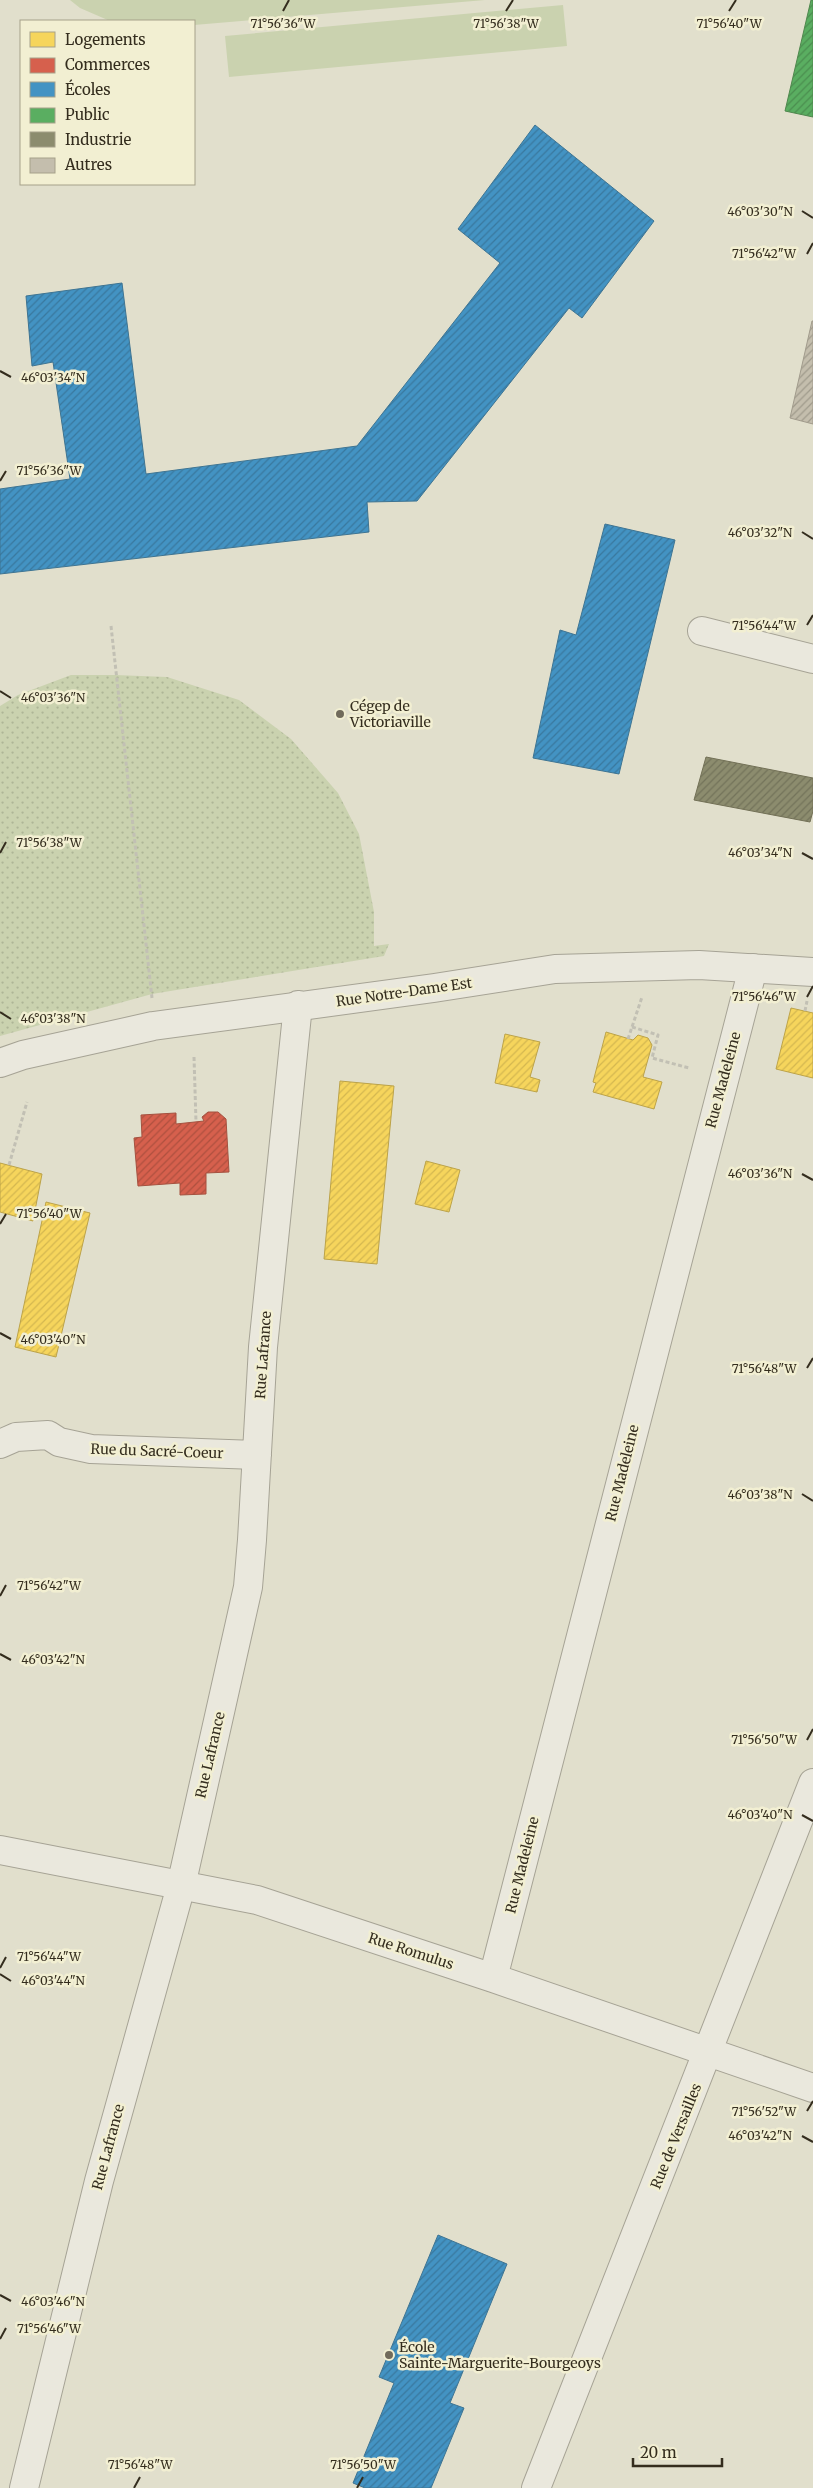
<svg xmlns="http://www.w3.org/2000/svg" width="813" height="2488" font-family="Merriweather,serif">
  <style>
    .grass { fill: url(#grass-dots) }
    .pitch { fill: #cad2af }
    .homes { fill: url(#homes-hatch); stroke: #bca349 }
    .shops { fill: url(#shops-hatch); stroke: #a5513f }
    .schools { fill: url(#schools-hatch); stroke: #3e7492 }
    .public { fill: url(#public-hatch); stroke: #4f874d }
    .industry { fill: url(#industry-hatch); stroke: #727056 }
    .building { fill: url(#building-hatch); stroke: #a19b8c }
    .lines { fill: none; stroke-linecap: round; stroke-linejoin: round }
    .minor-casing { stroke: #a6a395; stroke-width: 30 }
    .tertiary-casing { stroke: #a6a395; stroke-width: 30 }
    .path { stroke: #c2c0b4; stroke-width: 3; stroke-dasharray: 4 2.5; stroke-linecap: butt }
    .minor { stroke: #eae8dd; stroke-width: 28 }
    .tertiary { stroke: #eae8dd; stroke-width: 28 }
    .ticks { fill: none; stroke: #342d1e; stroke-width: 2 }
    .poi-dot { fill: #716b5b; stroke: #f2efd2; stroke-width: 2 }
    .labels { text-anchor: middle; stroke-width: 5; stroke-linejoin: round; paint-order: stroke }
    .poi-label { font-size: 14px; fill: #342d1e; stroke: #f2efd2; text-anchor: start }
    .street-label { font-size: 14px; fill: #342d1e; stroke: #f2efd2 }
    .ticks-label { font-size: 12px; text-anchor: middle; fill: #342d1e; stroke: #f2efd2; stroke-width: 5; stroke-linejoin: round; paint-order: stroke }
  </style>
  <defs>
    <pattern id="grass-dots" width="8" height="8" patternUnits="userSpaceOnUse" patternTransform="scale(1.25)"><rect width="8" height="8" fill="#cad2af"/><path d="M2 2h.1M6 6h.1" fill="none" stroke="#aeb596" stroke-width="1.8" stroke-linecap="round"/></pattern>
    <pattern id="homes-hatch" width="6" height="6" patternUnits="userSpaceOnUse" patternTransform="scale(1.25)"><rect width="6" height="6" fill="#f6d55c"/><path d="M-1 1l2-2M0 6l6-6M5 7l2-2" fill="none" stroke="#d4b750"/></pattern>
    <pattern id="shops-hatch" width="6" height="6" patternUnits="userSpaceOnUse" patternTransform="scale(1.25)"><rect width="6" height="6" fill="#d6604d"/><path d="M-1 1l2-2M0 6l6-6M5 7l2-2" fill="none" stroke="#ae503f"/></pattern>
    <pattern id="schools-hatch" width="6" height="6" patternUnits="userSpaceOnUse" patternTransform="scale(1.25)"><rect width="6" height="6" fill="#4393c3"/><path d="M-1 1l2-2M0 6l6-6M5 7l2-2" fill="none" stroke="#39789e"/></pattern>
    <pattern id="public-hatch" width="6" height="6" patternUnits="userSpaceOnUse" patternTransform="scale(1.25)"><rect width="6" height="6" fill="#5aae61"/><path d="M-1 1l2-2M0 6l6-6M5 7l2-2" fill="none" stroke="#4b8e4f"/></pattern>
    <pattern id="industry-hatch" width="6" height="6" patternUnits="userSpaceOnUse" patternTransform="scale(1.25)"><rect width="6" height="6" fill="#8c8c6e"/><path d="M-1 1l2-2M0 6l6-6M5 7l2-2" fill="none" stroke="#73735a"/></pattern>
    <pattern id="building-hatch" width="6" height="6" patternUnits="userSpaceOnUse" patternTransform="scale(1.25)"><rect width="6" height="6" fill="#c4bead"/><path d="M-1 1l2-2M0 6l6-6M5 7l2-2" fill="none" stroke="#a09b8c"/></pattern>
  </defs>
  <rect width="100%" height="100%" fill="#e1dfcc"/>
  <path class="grass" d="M71,675H115L167,677L239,700L291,739L338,793L359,834L374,912V946L389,944L384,956L152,994L0,1036V706L18,695Z"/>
  <path class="pitch" d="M70,0H485L194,25V21H110L80,8Z
    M563,5L567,46L229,77L225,36Z"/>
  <path class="homes" d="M791,1008L813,1013V1078L776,1069Z
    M606,1032L633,1040L638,1035L648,1038L652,1045L643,1077L662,1082L654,1109L593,1092L596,1083L593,1082Z
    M505,1034L540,1042L530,1077L540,1080L537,1092L495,1083Z
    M340,1081L394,1086L377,1264L324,1259Z
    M426,1161L460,1170L449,1212L415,1204Z
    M0,1163L42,1174L33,1221L0,1212Z
    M46,1202L90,1213L56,1357L15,1347Z"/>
  <path class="shops" d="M208,1112H218L226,1119L229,1172L206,1173V1194L180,1195V1183L138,1186L134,1138L142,1137L141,1115L176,1113V1124L204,1121L202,1117Z"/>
  <path class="schools" d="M535,125L654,221L582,318L569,308L417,501L367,502L369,532L0,574V489L70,479L53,362L32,366L26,296L122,283L146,474L357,446L500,263L458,229Z
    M605,524L675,540L619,774L533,758L560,630L576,635Z
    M438,2235L507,2264L450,2403L464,2408L431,2488H365L353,2483L394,2383L379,2377Z"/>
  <path class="public" d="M811,0H813V117L785,111Z"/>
  <path class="industry" d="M706,757L813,778V811L810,822L694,800Z"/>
  <path class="building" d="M812,321H813V424L790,418Z"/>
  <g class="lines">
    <g class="minor-casing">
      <path id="minor" d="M702,631L813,659
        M0,1444L16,1437L48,1435L59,1442L91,1449L257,1455
        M0,1850L257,1900L493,1978L813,2088
        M493,1978L753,968
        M24,2488L99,2181L181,1886L248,1587L252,1540L263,1347L298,1005
        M536,2488L813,1783"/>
    </g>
    <g class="tertiary-casing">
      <path id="tertiary" d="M0,1063L23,1055L153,1026L434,988L555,969L699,965L813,972"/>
    </g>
    <path class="path" d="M111,626L152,998
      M805,1011L807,1001
      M632,1027L658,1035L652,1058L689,1068
      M628,1039L642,997
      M194,1057L196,1122
      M9,1165L27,1102"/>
    <use href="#minor" class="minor"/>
    <use href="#tertiary" class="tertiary"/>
  </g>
  <path class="ticks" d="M283,11L289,0M506,11L513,0M729,11L736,0M802,211L813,218M807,254L813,243M0,371L11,377M0,481L6,471M802,532L813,539M807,625L813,615M0,691L11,698M0,853L6,842M802,853L813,859M807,997L813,986M0,1012L11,1019M802,1174L813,1180M0,1224L6,1214M0,1333L11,1339M807,1368L813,1358M802,1494L813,1501M0,1596L6,1585M0,1654L11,1660M807,1740L813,1729M802,1815L813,1821M0,1968L6,1957M0,1974L11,1981M807,2111L813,2101M802,2136L813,2142M0,2295L11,2301M0,2339L6,2328M134,2488L140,2477M357,2488L363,2477"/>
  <g class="poi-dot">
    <circle cx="340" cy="714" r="5"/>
    <circle cx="389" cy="2355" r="5"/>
  </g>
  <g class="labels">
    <g class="poi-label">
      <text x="350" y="711">Cégep de<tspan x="350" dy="16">Victoriaville</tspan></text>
      <text x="399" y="2352">École<tspan x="399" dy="16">Sainte-Marguerite-Bourgeoys</tspan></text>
    </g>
    <g class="street-label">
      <text transform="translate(404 992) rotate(-8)" y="5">Rue Notre-Dame Est</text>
      <text transform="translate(723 1080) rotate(-75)" y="5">Rue Madeleine</text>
      <text transform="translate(263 1355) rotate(-86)" y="5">Rue Lafrance</text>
      <text transform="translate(157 1451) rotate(2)" y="5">Rue du Sacré-Coeur</text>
      <text transform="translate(622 1473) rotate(-76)" y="5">Rue Madeleine</text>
      <text transform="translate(210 1755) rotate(-77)" y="5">Rue Lafrance</text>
      <text transform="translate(522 1865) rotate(-76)" y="5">Rue Madeleine</text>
      <text transform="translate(411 1951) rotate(18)" y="5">Rue Romulus</text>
      <text transform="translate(676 2136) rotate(-68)" y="5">Rue de Versailles</text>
      <text transform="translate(108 2147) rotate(-75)" y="5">Rue Lafrance</text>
    </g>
  </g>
  <g class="ticks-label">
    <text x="506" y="28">71°56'38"W</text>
    <text x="283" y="28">71°56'36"W</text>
    <text x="729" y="28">71°56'40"W</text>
    <text x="760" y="216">46°03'30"N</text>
    <text x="764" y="258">71°56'42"W</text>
    <text x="53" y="382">46°03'34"N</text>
    <text x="49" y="475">71°56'36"W</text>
    <text x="760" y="537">46°03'32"N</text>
    <text x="764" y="630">71°56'44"W</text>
    <text x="53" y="702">46°03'36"N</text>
    <text x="49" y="847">71°56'38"W</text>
    <text x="760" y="857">46°03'34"N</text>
    <text x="764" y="1001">71°56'46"W</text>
    <text x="53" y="1023">46°03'38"N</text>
    <text x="760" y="1178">46°03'36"N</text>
    <text x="49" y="1218">71°56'40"W</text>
    <text x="53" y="1344">46°03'40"N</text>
    <text x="764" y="1373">71°56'48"W</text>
    <text x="760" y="1499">46°03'38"N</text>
    <text x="49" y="1590">71°56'42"W</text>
    <text x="53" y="1664">46°03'42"N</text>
    <text x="764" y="1744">71°56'50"W</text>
    <text x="760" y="1819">46°03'40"N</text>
    <text x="49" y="1961">71°56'44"W</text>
    <text x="53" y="1985">46°03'44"N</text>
    <text x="764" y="2116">71°56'52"W</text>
    <text x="760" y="2140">46°03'42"N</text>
    <text x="53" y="2306">46°03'46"N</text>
    <text x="49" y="2333">71°56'46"W</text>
    <text x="140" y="2469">71°56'48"W</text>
    <text x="363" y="2469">71°56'50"W</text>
  </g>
  <rect x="20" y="20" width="175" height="165" fill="#f2efd2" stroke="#a6a18a"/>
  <rect x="30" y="32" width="25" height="15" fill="#f6d55c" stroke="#a6a18a"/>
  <text x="65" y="45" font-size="15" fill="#342d1e">Logements</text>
  <rect x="30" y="58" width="25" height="15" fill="#d6604d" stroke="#a6a18a"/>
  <text x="65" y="70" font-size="15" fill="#342d1e">Commerces</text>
  <rect x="30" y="82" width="25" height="15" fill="#4393c3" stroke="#a6a18a"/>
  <text x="65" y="95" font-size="15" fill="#342d1e">Écoles</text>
  <rect x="30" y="108" width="25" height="15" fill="#5aae61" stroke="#a6a18a"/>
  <text x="65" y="120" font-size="15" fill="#342d1e">Public</text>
  <rect x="30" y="132" width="25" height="15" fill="#8c8c6e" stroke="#a6a18a"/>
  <text x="65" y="145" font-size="15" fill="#342d1e">Industrie</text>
  <rect x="30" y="158" width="25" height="15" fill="#c4bead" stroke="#a6a18a"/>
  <text x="65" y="170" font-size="15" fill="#342d1e">Autres</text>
  <path d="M633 2458v8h89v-8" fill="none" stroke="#342d1e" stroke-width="2.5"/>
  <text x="640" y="2458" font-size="15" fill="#342d1e" stroke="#f2efd2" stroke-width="4" paint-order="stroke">20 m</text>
</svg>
